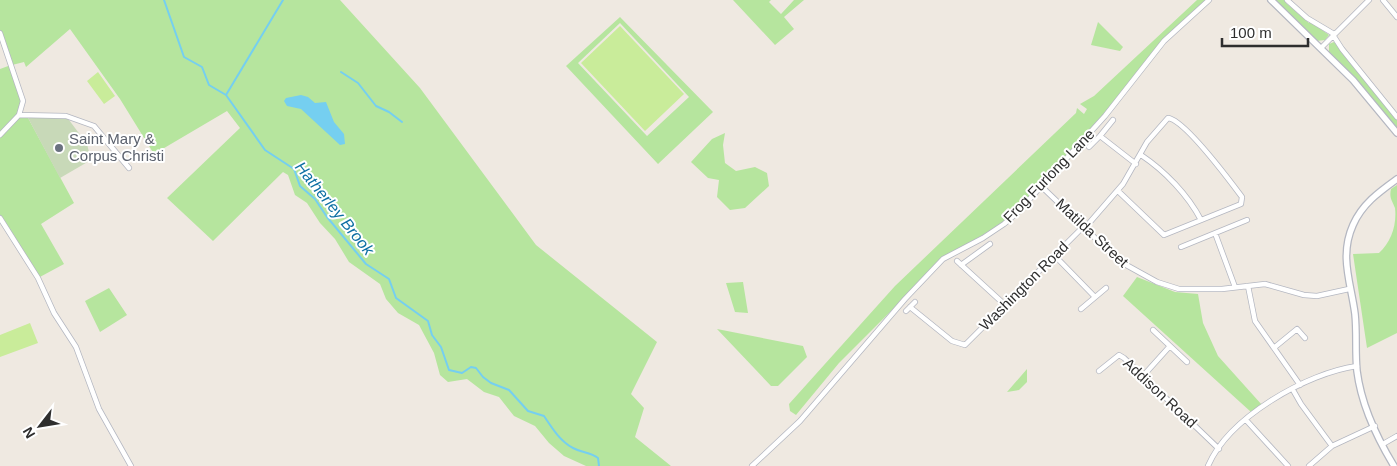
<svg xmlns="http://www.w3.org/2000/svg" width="1397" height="466" font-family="Helvetica,sans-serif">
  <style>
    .green { fill: #b6e59e; fill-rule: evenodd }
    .cemetery { fill: #c8d9b8 }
    .pitch { fill: #c9ec9a }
    .water { fill: #75cff0 }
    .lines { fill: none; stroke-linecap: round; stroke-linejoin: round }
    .stream { stroke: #75cff0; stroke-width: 2 }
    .minor-casing { stroke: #b4b7c1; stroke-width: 6 }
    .tertiary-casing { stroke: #b4b7c1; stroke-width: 8 }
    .minor { stroke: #fff; stroke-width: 4.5 }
    .tertiary { stroke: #fff; stroke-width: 5.5 }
    .worship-dot { fill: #6b7280; stroke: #fff; stroke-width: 2 }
    .labels { text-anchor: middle; stroke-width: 4; stroke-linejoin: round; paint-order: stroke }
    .worship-label { font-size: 15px; fill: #5b616d; stroke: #fff; text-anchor: start }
    .street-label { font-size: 15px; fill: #2e2e2e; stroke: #fff }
    .water-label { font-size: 16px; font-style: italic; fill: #0d6fa3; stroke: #fff }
  </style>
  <rect width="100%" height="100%" fill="#efe9e1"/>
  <path class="green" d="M0,0H340L420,88L536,245L657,342L631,394L644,408L635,437L671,466H586L564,456L549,443L535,426L514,416L499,397L484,392L467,379L448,382L440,375L434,353L419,325L398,313L386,299L380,284L349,262L335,239L320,223L307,203L295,195L288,175L283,172L213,241L167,198L240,128L227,111L154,154L120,99L70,29L26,67L24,62L12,65L23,101L20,115L27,116L74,203L41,224L64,264L38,278L0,218V69L11,65L0,33Z
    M733,0H771L769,2L781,14L794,0H804L784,17L794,29L775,45Z
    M1197,0H1209L1177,27L1105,116L1004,224L943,259L839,363L796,415L790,411L789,404L895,286L1076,113L1077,108L1084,114L1087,109L1080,104L1094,96Z
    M1273,0H1285L1286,3L1309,23L1310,21L1329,35L1325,40L1316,41Z
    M620,17L713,112L658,164L566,66ZM620,23L689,97L647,136L578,63Z
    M1098,22L1123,47L1120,51L1091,45Z
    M1334,42L1397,117V130L1329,53V44Z
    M725,133L723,145L725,163L736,171L755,167L767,173L769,186L745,208L730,210L717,197L719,180L708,178L691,162L712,139Z
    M1397,185V333L1367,348L1353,254L1379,253C1391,242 1397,225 1395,208C1392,200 1389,198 1391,189Z
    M1137,277L1175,292L1198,294L1203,323L1218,356L1262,405L1251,412L1123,296Z
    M743,282L748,313L735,312L726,283Z
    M109,288L127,315L100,332L85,301Z
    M717,329L803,346L807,357L778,386H771Z
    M1027,369V382L1019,390L1007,392Z"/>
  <path class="cemetery" d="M27,116H66L87,144L91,160L60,178Z"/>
  <path class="pitch" d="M620,26L684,94L645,131L581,63Z
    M98,72L115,96L104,104L87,81Z
    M30,323L38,343L0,357V335Z"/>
  <path class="water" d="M301,95L308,97L315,103L326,102L334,122L344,134L345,144L340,145L301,109L287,106L284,101L286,98Z"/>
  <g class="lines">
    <path class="stream" d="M164,0L184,57L202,67L209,85L226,95L265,150L294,169L300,186L315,199L327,217L366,264L389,279L396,298L428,321L432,335L441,347L449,370L462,373L471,367L476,368L483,377L491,383L509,390L528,411L544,416C552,428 560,441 573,448C582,453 590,452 598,458L599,466
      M341,72L358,83L376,106L389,112L402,122
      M226,95L283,0"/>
    <g class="minor-casing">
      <path id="minor" d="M1287,0L1307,18L1334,34
        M1383,0L1397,17
        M0,33L23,101L19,115L0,135
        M1333,35L1342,49L1397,117
        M1321,48L1369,0
        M19,115L66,116L94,126L129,168
        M1113,120L1100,136L1136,164
        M1089,147L1100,136
        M1141,155C1165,171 1188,195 1201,220
        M1041,186L1119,261L1157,282L1179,289H1222L1265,284L1304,295L1317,296L1349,289
        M0,218L38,278L54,313L76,347L99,409L131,466
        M1084,229L1123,184L1147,142L1168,118C1185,120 1230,181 1242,197L1241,204L1164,235L1118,191
        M1215,233L1235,287
        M1181,247L1247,220
        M1055,256L1095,297
        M957,261L1004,304
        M961,265L990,244
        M1248,286L1255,321L1300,385
        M910,307L952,341L965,345L1083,227
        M1081,309L1106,288
        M906,311L915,302
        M1153,330L1187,362
        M1275,347L1297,329L1305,338
        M1099,371L1119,355L1124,358L1219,449
        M1143,376L1170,346
        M1293,390L1301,404L1332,446
        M1246,420L1288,466
        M1383,444L1397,436
        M752,466L800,421L905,299L943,259L983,238L1004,224L1017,213L1105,116L1164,41L1209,0
        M1208,466C1229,417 1307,373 1357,366
        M1309,466L1332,446L1375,426"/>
    </g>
    <g class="tertiary-casing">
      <path id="tertiary" d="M1271,0L1353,80L1397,133
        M1394,466C1377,438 1361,403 1357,371C1355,352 1357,333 1355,314C1351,283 1339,256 1353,225C1362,204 1379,192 1397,179"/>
    </g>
    <use href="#minor" class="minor"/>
    <use href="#tertiary" class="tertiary"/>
  </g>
  <circle class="worship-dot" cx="59" cy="148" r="5"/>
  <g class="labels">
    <g class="worship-label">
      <text x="69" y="144">Saint Mary &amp;<tspan x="69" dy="17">Corpus Christi</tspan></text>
    </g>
    <g class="street-label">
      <text transform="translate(1049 176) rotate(-46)" y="5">Frog Furlong Lane</text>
      <text transform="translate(1092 233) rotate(43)" y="5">Matilda Street</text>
      <text transform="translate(1024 286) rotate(-45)" y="5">Washington Road</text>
      <text transform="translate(1160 393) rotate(43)" y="5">Addison Road</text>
    </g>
    <g class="water-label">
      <text transform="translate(335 208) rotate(51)" y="6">Hatherley Brook</text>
    </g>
  </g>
  <g transform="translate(40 426) rotate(239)" stroke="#ffffff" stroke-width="4" paint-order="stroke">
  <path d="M0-4L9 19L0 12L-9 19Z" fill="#2e2e2e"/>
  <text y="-8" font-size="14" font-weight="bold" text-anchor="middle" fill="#2e2e2e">N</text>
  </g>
  <path d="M1222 38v8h86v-8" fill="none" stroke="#2e2e2e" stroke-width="2.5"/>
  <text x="1230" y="38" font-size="15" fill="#2e2e2e" stroke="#ffffff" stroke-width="4" paint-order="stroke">100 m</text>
</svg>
